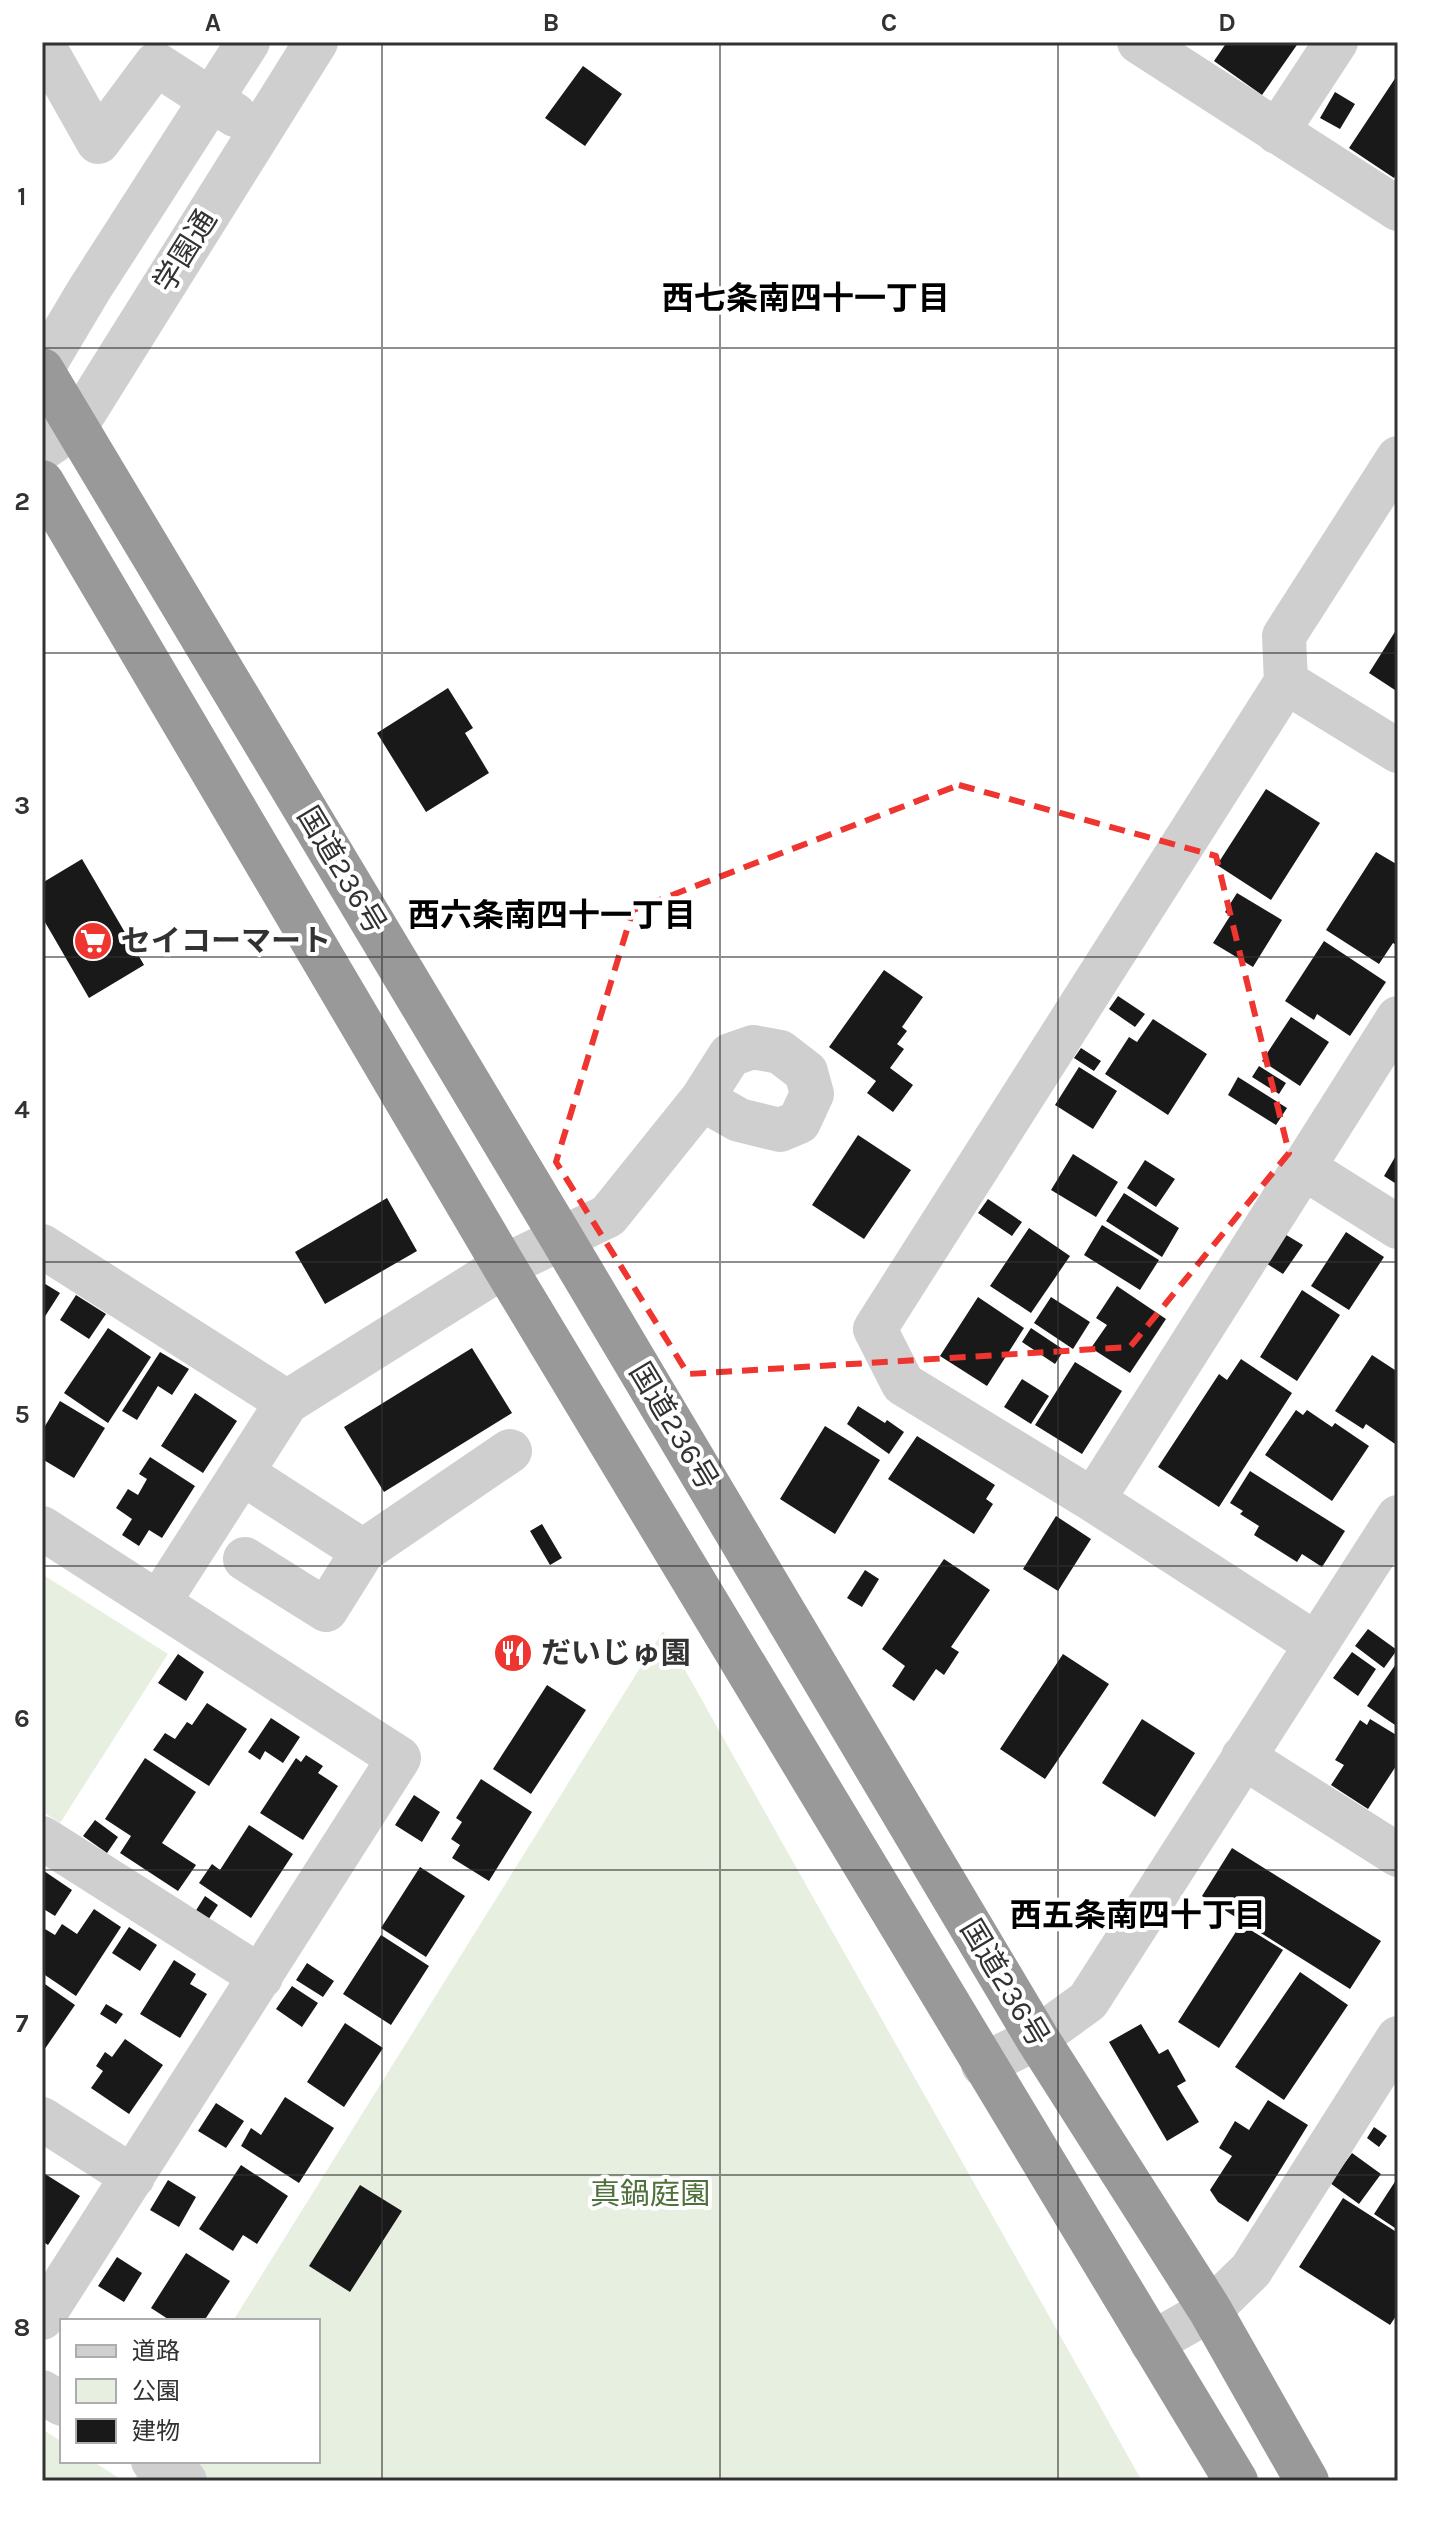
<svg xmlns="http://www.w3.org/2000/svg" width="1440" height="2523" font-family="Karla,'Noto Sans JP',sans-serif">
  <style>
    .green { fill: #e7efe0 }
    .building { fill: #191919 }
    .lines { fill: none; stroke-linecap: round; stroke-linejoin: round }
    .minor { stroke: #cfcfcf; stroke-width: 44 }
    .highway { stroke: #999; stroke-width: 44 }
    .marked { fill: none; stroke: #ee352f; stroke-width: 6; stroke-dasharray: 16 10; stroke-linejoin: round }
    .grid { fill: none; stroke: #323232; stroke-width: 2; stroke-opacity: 0.55 }
    .labels { text-anchor: middle; stroke-width: 8; stroke-linejoin: round; paint-order: stroke }
    .street-label { font-size: 30px; fill: #323232; stroke: #fff }
    .poi-label { font-size: 30px; font-weight: bold; fill: #323232; stroke: #fff; text-anchor: start }
    .park-label { font-size: 30px; fill: #4f713c; stroke: #fff }
    .neighbourhood-label { font-size: 32px; font-weight: bold; fill: #000; stroke: #fff }
    .neatline { fill: none; stroke: #323232; stroke-width: 3 }
    .grid-label { font-size: 26px; text-anchor: middle; font-weight: bold; fill: #323232 }
  </style>
  <rect width="100%" height="100%" fill="#fff"/>
  <path class="green" d="M42,1574L168,1654L60,1823L42,1811Z
    M663,1631L1142,2481H133L146,2461H318V2321H233Z
    M42,2429L62,2442V2461H92L124,2481H42Z"/>
  <path class="building" d="M1227,42H1299L1262,95L1214,61Z
    M583,66L622,94L585,146L545,118Z
    M1398,74V171L1394,178L1349,148Z
    M1335,92L1355,104L1340,129L1320,118Z
    M1398,627V692L1369,673Z
    M448,688L473,728L465,733L489,773L426,812L377,733Z
    M1266,789L1320,823L1271,900L1217,865Z
    M1376,852L1398,865V946L1393,943L1379,964L1326,930Z
    M82,859L144,965L89,998L42,917V883Z
    M1237,893L1282,920L1253,967L1213,943L1230,916L1225,912Z
    M1324,941L1386,982L1350,1036L1317,1014L1314,1020L1285,1001Z
    M884,970L923,997L902,1027L907,1031L897,1044L904,1049L890,1068L913,1085L893,1112L867,1093L876,1081L829,1047Z
    M1118,996L1145,1014L1135,1027L1109,1009Z
    M1291,1017L1329,1042L1300,1086L1262,1061Z
    M1153,1019L1207,1054L1168,1115L1105,1074L1129,1037L1137,1042Z
    M1081,1048L1101,1061L1094,1071L1074,1058Z
    M1259,1066L1286,1083L1279,1094L1252,1077Z
    M1079,1067L1117,1091L1093,1129L1055,1105Z
    M1238,1077L1287,1108L1276,1125L1228,1095Z
    M858,1135L911,1170L864,1239L812,1205Z
    M1398,1152V1185L1384,1176Z
    M1073,1154L1118,1182L1096,1217L1051,1190Z
    M1145,1160L1175,1179L1156,1207L1127,1188Z
    M1124,1193L1179,1228L1162,1257L1106,1221Z
    M387,1198L417,1251L325,1304L295,1252Z
    M988,1199L1022,1222L1012,1236L978,1213Z
    M1102,1225L1159,1260L1140,1290L1084,1255Z
    M1029,1228L1070,1256L1031,1313L990,1286Z
    M1346,1232L1384,1257L1349,1310L1311,1286Z
    M1283,1233L1303,1245L1283,1274L1264,1262Z
    M42,1282L60,1293L42,1321Z
    M1117,1286L1166,1319L1130,1373L1091,1348L1107,1325L1096,1318Z
    M1302,1290L1340,1315L1297,1381L1260,1357Z
    M76,1295L106,1314L89,1339L60,1320Z
    M978,1297L1024,1328L987,1386L940,1356Z
    M1051,1297L1090,1322L1073,1349L1034,1323Z
    M108,1328L151,1357L108,1423L64,1393Z
    M1031,1328L1064,1350L1055,1364L1022,1342Z
    M472,1348L512,1413L384,1492L344,1427Z
    M160,1352L189,1369L172,1395L158,1386L137,1420L122,1411Z
    M1372,1355L1398,1372V1446L1366,1424L1363,1429L1335,1411Z
    M1241,1359L1292,1393L1219,1507L1158,1467L1219,1374L1227,1380Z
    M1075,1362L1122,1391L1082,1454L1035,1425Z
    M1022,1379L1049,1396L1031,1424L1004,1407Z
    M195,1393L237,1421L203,1473L161,1446Z
    M60,1401L105,1428L74,1478L42,1459V1431Z
    M858,1406L885,1423L887,1420L904,1432L889,1454L847,1424Z
    M1296,1410L1303,1415L1307,1410L1332,1427L1335,1423L1369,1446L1332,1501L1265,1455Z
    M825,1426L880,1460L835,1534L780,1499Z
    M917,1436L995,1485L986,1499L993,1504L974,1534L888,1479Z
    M150,1457L195,1486L162,1538L149,1530L139,1546L122,1535L132,1519L116,1508L128,1489L138,1495L147,1479L139,1474Z
    M1250,1471L1345,1531L1322,1567L1302,1554L1297,1562L1254,1535L1259,1526L1240,1514L1243,1511L1230,1503Z
    M1056,1516L1091,1539L1058,1591L1023,1569Z
    M542,1524L562,1558L550,1565L530,1531Z
    M944,1559L990,1590L951,1647L959,1652L944,1675L936,1669L914,1701L892,1686L905,1666L882,1649Z
    M865,1570L879,1579L862,1607L847,1598Z
    M1368,1629L1397,1650L1384,1668L1355,1646Z
    M1352,1652L1376,1669L1358,1696L1333,1678Z
    M178,1654L204,1672L186,1701L158,1683Z
    M1063,1654L1109,1684L1045,1779L1000,1749Z
    M1398,1661V1727L1367,1706Z
    M547,1685L586,1710L531,1794L493,1769Z
    M207,1703L247,1729L209,1786L153,1750L165,1733L175,1739L187,1722L192,1725Z
    M271,1718L300,1737L283,1763L265,1751L260,1760L248,1752Z
    M1142,1719L1195,1753L1155,1817L1102,1783Z
    M1370,1719L1398,1736V1763L1368,1809L1331,1785L1344,1765L1335,1760L1360,1720L1367,1725Z
    M306,1755L323,1766L318,1773L338,1786L303,1840L260,1813L296,1758L301,1762Z
    M145,1758L196,1792L162,1843L196,1865L178,1891L120,1853L131,1836L105,1819Z
    M481,1779L532,1812L489,1881L452,1858L460,1845L451,1839L462,1822L456,1818Z
    M414,1795L440,1812L422,1842L395,1825Z
    M95,1820L118,1837L107,1853L83,1836Z
    M249,1825L293,1854L251,1918L199,1883L212,1864L220,1870Z
    M1232,1848L1381,1941L1350,1989L1202,1896Z
    M420,1867L465,1896L426,1957L381,1928Z
    M44,1871L72,1890L55,1916L42,1908Z
    M205,1896L218,1905L208,1920L195,1912Z
    M94,1909L121,1927L76,1996L42,1973V1933L45,1929L55,1935L62,1924L77,1934Z
    M1241,1924L1283,1950L1219,2048L1178,2022Z
    M129,1927L157,1945L140,1971L112,1953Z
    M381,1935L429,1966L391,2025L343,1994Z
    M174,1960L196,1974L190,1984L207,1994L180,2038L140,2014Z
    M307,1963L334,1981L323,1997L296,1980Z
    M1300,1972L1348,2005L1284,2100L1235,2067Z
    M42,1982L75,2005L42,2053Z
    M292,1986L318,2003L302,2027L276,2009Z
    M106,2004L123,2014L116,2024L100,2014Z
    M345,2023L383,2048L344,2107L307,2082Z
    M1141,2024L1159,2054L1168,2049L1186,2081L1177,2086L1199,2122L1167,2141L1109,2042Z
    M125,2039L163,2065L129,2114L91,2088L103,2071L96,2066L105,2052L112,2057Z
    M285,2097L334,2128L299,2183L241,2146L251,2128L261,2135Z
    M1268,2100L1308,2125L1248,2222L1218,2202L1210,2190L1232,2156L1219,2148L1235,2121L1249,2130Z
    M216,2103L244,2121L226,2148L198,2131Z
    M1374,2127L1387,2136L1379,2147L1367,2138Z
    M1352,2153L1381,2174L1359,2204L1330,2183Z
    M241,2165L288,2196L257,2244L243,2235L233,2251L199,2229Z
    M42,2172L80,2196L48,2245L42,2241Z
    M1398,2177V2230L1374,2214Z
    M168,2180L196,2197L179,2227L150,2210Z
    M360,2185L402,2211L350,2292L309,2266Z
    M1343,2198L1398,2233V2313L1390,2325L1299,2267Z
    M186,2253L230,2281L204,2321H171L151,2308Z
    M117,2257L142,2273L124,2302L98,2286Z"/>
  <g class="lines">
    <path class="minor" d="M1139,42L1398,209
      M42,43L98,142L156,64L235,115
      M1277,132L1336,42
      M42,369L89,290L248,42
      M42,449L76,426L316,42
      M1286,682L1398,751
      M1304,1168L1398,1227
      M42,1246L287,1402
      M242,1473L363,1551L510,1451
      M1093,1500L1398,1018
      M42,1528L399,1758L42,2318
      M245,1559L326,1610L363,1551
      M159,1602L287,1402L504,1266L608,1216L702,1099L730,1055L753,1047L780,1052L806,1072L812,1094L799,1122L780,1130L739,1120L702,1099
      M1316,1644L1093,1500L903,1384L875,1329L1286,682L1284,636L1398,458
      M1243,1757L1398,1855
      M42,1838L261,1977
      M983,2065L1037,2038L1088,2001L1398,1517
      M42,2119L133,2177
      M1152,2343L1210,2310L1251,2270L1398,2038
      M42,2392L62,2404
      M153,2461L185,2481"/>
    <path class="highway" d="M42,370L561,1237L1037,2038L1210,2310L1307,2481
      M42,482L504,1266L1236,2481"/>
  </g>
  <path class="marked" d="M959,785L1216,856L1289,1153L1130,1347L688,1374L556,1162L633,910Z"/>
  <path class="grid" d="M382,42V2481M720,42V2481M1058,42V2481M42,348H1398M42,653H1398M42,957H1398M42,1262H1398M42,1566H1398M42,1870H1398M42,2175H1398"/>
  <defs>
    <g id="supermarket-disc" transform="scale(2)"><circle r="9.5" fill="#ee352f" stroke="#fff"/><path d="M-6-5.5h2.5l.6 2H6L4.5 2H-2.5L-4.4-4H-6ZM-1.5 3.2a1.3 1.3 0 1 0 .1 0ZM3 3.2a1.3 1.3 0 1 0 .1 0Z" fill="#fff"/></g>
    <g id="restaurant-disc" transform="scale(2)"><circle r="9.5" fill="#ee352f" stroke="#fff"/><path d="M-5-6h1v4h1v-4h1v4h1v-4h1v5L-1.5 .5V6h-2V.5L-5-1ZM5-6V6H3V1.5H1.5Q1.5-4 5-6Z" fill="#fff"/></g>
  </defs>
  <g fill-rule="evenodd">
    <use href="#supermarket-disc" x="93" y="941"/>
    <use href="#restaurant-disc" x="513" y="1653"/>
  </g>
  <g class="labels">
    <g class="street-label">
      <text transform="translate(185 251) rotate(-58)" y="10">学園通</text>
      <text transform="translate(342 870) rotate(59)" y="10">国道236号</text>
      <text transform="translate(674 1426) rotate(59)" y="10">国道236号</text>
      <text transform="translate(1005 1983) rotate(59)" y="10">国道236号</text>
    </g>
    <g class="poi-label">
      <text x="121" y="951">セイコーマート</text>
      <text x="541" y="1663">だいじゅ園</text>
    </g>
    <g class="park-label">
      <text x="650" y="2204">真鍋庭園</text>
    </g>
    <g class="neighbourhood-label">
      <text x="806" y="309">西七条南四十一丁目</text>
      <text x="552" y="926">西六条南四十一丁目</text>
      <text x="1138" y="1926">西五条南四十丁目</text>
    </g>
  </g>
  <rect width="1440" height="2523" fill="none" stroke="#ffffff" stroke-width="88"/>
  <rect x="60" y="2319" width="260" height="144" fill="#ffffff" stroke="#adadad" stroke-width="2"/>
  <rect x="76" y="2345" width="40" height="12" fill="#cfcfcf" stroke="#adadad" stroke-width="2"/>
  <text x="132" y="2359" font-size="24" fill="#323232">道路</text>
  <rect x="76" y="2379" width="40" height="24" fill="#e7efe0" stroke="#adadad" stroke-width="2"/>
  <text x="132" y="2399" font-size="24" fill="#323232">公園</text>
  <rect x="76" y="2419" width="40" height="24" fill="#191919" stroke="#adadad" stroke-width="2"/>
  <text x="132" y="2439" font-size="24" fill="#323232">建物</text>
  <rect x="44" y="44" width="1352" height="2435" class="neatline"/>
  <g class="grid-label">
    <text x="213" y="31">A</text>
    <text x="551" y="31">B</text>
    <text x="889" y="31">C</text>
    <text x="1227" y="31">D</text>
    <text x="22" y="205">1</text>
    <text x="22" y="510">2</text>
    <text x="22" y="814">3</text>
    <text x="22" y="1118">4</text>
    <text x="22" y="1423">5</text>
    <text x="22" y="1727">6</text>
    <text x="22" y="2032">7</text>
    <text x="22" y="2336">8</text>
  </g>
</svg>
